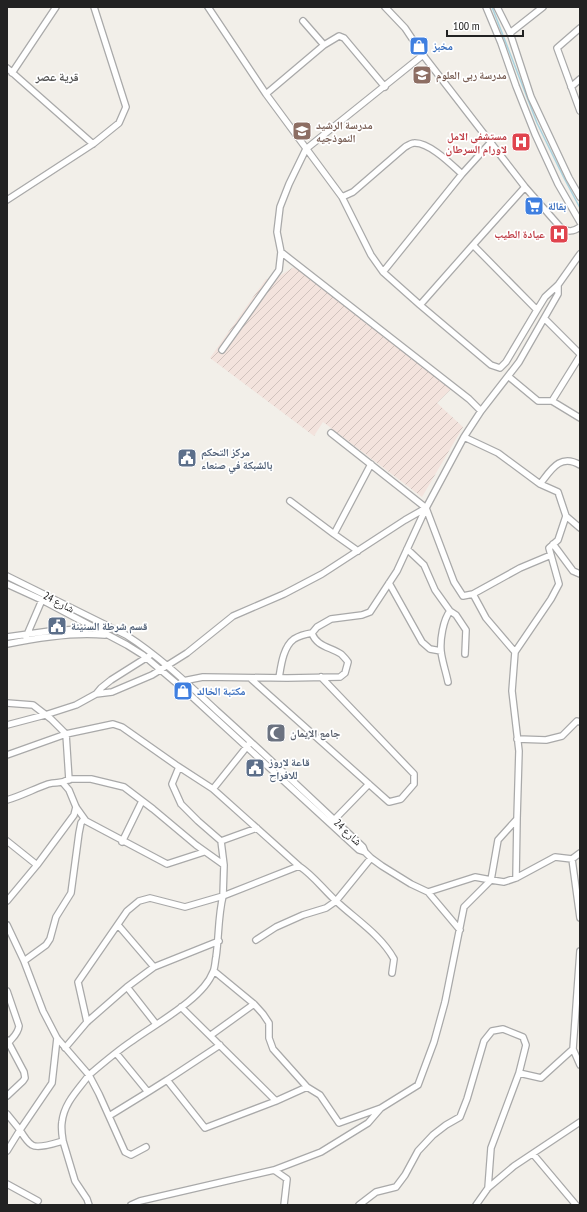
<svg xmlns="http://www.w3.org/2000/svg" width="587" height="1212" font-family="'PT Sans Narrow','Noto Naskh Arabic',sans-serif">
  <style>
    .military { fill: url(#military-furrows) }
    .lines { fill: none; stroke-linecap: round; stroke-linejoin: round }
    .stream { stroke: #aad3df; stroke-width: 1.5 }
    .minor-casing { stroke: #a9a9a9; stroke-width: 8 }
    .minor { stroke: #fff; stroke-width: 5.5 }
    .labels { text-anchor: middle; stroke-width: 3.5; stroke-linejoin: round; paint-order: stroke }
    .shop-label { font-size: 11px; font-weight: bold; fill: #366cbe; stroke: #fff; text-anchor: start }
    .education-label { font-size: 11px; font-weight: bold; fill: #785e54; stroke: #fff; text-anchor: start }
    .health-label { font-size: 11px; font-weight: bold; fill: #be3a42; stroke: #fff; text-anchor: end }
    .service-label { font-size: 11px; font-weight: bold; fill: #4e5e75; stroke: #fff; text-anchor: start }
    .street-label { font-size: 11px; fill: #222; stroke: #fff }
    .worship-label { font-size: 11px; font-weight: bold; fill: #5b616d; stroke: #fff; text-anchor: start }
    .neighbourhood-label { font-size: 12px; font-weight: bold; fill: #555; stroke: #fff }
  </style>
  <defs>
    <pattern id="military-furrows" width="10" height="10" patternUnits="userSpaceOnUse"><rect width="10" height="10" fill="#f3e3dd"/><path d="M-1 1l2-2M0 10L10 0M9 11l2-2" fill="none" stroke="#d0c2bd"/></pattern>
  </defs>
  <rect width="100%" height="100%" fill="#f2efe9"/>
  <path class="military" d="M294,267L451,389L437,403L463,427L422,497L323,422L314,436L210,358L266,279L276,278Z"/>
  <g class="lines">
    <path class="stream" d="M492,7L537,123L563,176L580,208"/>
    <g class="minor-casing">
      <path id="minor" d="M208,7L266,94L342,197L371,255L383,272L420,305L491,365L500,368L506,362L537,310L473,245L525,187
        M385,7L405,28L423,55L525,187L561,228C568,232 573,232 580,227
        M486,7L501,43L516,86L535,134L558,184L580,222
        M497,7L510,33L531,97L569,178L580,197
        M303,21L324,45
        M580,28L557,48L580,111
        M510,33L543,7
        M423,55L306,149L289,184L280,207L277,232L281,252L469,399L481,411
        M7,68L93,144
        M12,73L56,7
        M571,87L580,79
        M266,94L324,45L339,36L344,38L385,87
        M342,197L353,192L405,147C407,146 411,143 414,143C429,142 451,164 462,174
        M7,200L93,144L119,123L126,107L94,7
        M383,272L462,174L491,142
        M420,305L473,245
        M537,310L545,297L558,285L580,254
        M545,319L580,354
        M222,350L279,270L281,252
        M580,356L552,401L580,418
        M508,376L538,401H552
        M331,433L426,508L454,582L463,596L473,594L520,568L551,555
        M540,484C551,470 560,453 580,465
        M290,501L334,534
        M566,516L580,528
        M553,544L573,571L580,574
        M407,549L424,565L435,590L450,611L456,615L466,630L465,654
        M358,551L334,534L371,464
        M7,576L126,635C159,656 188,684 217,711C266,755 314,801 363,847L365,852L371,858L382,866L411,884L428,892L460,930
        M389,583L422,642L430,649L441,651
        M7,584L42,600L127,645L143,655L188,693L359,850L365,852
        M473,594L486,618L515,652
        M7,637L50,631L95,628L110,629
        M26,637L42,600
        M7,644C36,638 76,632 105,635
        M250,678L389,802L401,799L414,784V774L321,677
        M279,678C281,666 283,647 294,639C299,636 306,634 312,633
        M448,682C446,672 442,661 441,651C440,640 443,620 450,611
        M178,685L183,681L203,677L287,678L340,677L345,673L348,662C346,659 343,656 341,654C330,647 316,646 312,633L317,627L331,619L362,615L370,612L397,571L426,508L464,437L481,411L519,362L558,294V285
        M96,694L112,692L152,675L187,653L233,616L284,594L322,574L405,520L426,508
        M7,703L33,705L51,719L66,734L113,724L122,727L176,765L213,789L299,866C313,875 323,889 335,900C355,919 381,935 394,959L392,973
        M7,725L45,715L76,705L96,694L101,688L111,680L149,656
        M517,739L546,740L562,736L577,721L580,722
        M7,755L66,734L69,780
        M179,767L172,784L181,804L198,821L221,841L224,865
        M63,783L69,790L76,807L86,821L167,864L204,852
        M213,789L249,744
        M7,800C21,796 34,789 48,784C57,781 60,785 69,779H91L124,787L153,809L196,845L224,865L223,896L185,907L150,898L139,901L127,911L78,982L87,1022
        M517,819L516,878L555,857L572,859L580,853
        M334,820L369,784
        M7,841L37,865
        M221,841L257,828
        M122,842L142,801
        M572,859L580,918
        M428,892L475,877L491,880L498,840L517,819L519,751L512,691L515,652L551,599L559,584L549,548L558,540L566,516L558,492L540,484L498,453L464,437
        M7,901L37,865L74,815L76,807
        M7,925L24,961L43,1011L57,1038L89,1075C103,1063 117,1051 132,1041C155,1024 203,999 213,972C215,968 215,962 216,957C219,937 218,916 223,896L299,866
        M118,925L154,967
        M256,940L276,927L303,915L326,908L336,901L371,858
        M580,951L573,1049L580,1065
        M24,961L46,945L50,939L56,917L71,893L79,833L81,823L84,819
        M214,971L254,1004L263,1014L269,1023V1038L273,1049L307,1087L320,1095L339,1123L381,1108
        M127,987L156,1024
        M7,991L19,1026C18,1034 13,1037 9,1042
        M181,1007L276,1101L205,1128L167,1080L220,1045
        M211,1035L254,1004
        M57,1038L52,1083L20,1130C23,1135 27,1142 32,1145C38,1149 56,1143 63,1141C62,1135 61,1128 62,1122C64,1103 78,1090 89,1075L99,1094L125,1152L131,1155L146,1147
        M7,1040L24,1072L25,1078L23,1081L7,1096
        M65,1048L87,1022L127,987L154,967L219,941
        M116,1053L148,1092L167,1080
        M519,1073L541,1078L573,1049
        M276,1101L307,1087
        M7,1114L20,1130L7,1151
        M109,1116L148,1092
        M63,1141L75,1181L87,1199L89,1205
        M533,1154L576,1205
        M7,1184L38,1201
        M131,1205L140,1201L274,1170
        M284,1205L287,1179L274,1170L321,1152L368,1123L381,1108L418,1085L434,1042L445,1002L464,907L491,880L504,882L516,878
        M359,1205L376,1192L396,1187L405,1175L418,1151L433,1135L446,1125L460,1117L467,1099L484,1041L492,1031L503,1029L523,1037L526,1045L519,1073L491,1148L488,1188
        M476,1205L488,1188L514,1166L580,1122"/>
    </g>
    <use href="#minor" class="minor"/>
  </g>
  <defs>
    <g id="shop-square" transform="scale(1)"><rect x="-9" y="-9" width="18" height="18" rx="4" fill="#3f7fe0" stroke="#fff"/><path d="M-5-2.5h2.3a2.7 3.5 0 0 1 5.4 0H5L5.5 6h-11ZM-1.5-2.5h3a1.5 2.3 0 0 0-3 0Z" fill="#fff"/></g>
    <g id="school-square" transform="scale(1)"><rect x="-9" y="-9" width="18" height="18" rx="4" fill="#8d6e63" stroke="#fff"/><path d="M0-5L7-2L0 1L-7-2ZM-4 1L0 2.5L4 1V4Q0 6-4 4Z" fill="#fff"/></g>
    <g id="hospital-square" transform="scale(1)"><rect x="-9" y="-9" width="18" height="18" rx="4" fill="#e0444e" stroke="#fff"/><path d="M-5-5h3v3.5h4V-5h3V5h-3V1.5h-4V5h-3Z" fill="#fff"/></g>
    <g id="supermarket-square" transform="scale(1)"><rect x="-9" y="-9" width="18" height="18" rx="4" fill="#3f7fe0" stroke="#fff"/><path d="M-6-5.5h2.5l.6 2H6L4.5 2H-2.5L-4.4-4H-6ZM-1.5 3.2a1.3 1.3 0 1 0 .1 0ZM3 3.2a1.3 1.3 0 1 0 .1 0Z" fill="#fff"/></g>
    <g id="civic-square" transform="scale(1)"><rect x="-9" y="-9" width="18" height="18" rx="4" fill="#5c6f8a" stroke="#fff"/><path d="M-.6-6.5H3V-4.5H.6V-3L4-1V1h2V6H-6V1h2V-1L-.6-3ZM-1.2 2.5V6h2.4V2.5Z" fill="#fff"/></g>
    <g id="mosque-square" transform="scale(1)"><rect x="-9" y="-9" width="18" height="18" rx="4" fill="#6b7280" stroke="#fff"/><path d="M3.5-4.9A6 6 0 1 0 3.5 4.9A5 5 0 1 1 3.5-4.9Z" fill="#fff"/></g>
  </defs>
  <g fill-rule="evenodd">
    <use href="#shop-square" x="419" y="46"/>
    <use href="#school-square" x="422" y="75"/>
    <use href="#school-square" x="302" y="131"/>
    <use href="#hospital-square" x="521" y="142"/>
    <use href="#supermarket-square" x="534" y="206"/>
    <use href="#hospital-square" x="559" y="234"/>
    <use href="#civic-square" x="187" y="458"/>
    <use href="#civic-square" x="57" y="626"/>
    <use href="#shop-square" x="183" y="691"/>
    <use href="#mosque-square" x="276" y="733"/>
    <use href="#civic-square" x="255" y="768"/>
  </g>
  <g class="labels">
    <g class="shop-label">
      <text x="433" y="50">مخبز</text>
      <text x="548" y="210">بقالة</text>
      <text x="197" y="695">مكتبة الخالد</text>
    </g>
    <g class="education-label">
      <text x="436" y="79">مدرسة ربى العلوم</text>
      <text x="316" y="129">مدرسة الرشيد<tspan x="316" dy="13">النموذجيه</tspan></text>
    </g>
    <g class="health-label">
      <text x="507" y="140">مستشفى الامل<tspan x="507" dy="13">لاورام السرطان</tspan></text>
      <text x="545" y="238">عيادة الطيب</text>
    </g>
    <g class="service-label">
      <text x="201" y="456">مركز التحكم<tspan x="201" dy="13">بالشبكة في صنعاء</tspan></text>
      <text x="71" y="630">قسم شرطة السنينة</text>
      <text x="269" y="766">قاعة لاروز<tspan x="269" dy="13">للافراح</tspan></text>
    </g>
    <g class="street-label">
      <text transform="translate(59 602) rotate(27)" y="4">شارع 24</text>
      <text transform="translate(348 832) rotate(43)" y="4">شارع 24</text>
    </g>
    <g class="worship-label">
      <text x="290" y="737">جامع الإيمان</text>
    </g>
    <g class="neighbourhood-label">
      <text x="57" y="81">قرية عصر</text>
    </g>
  </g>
  <rect width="587" height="1212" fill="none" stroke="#222222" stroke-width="16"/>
  <path d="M447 30v6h76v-6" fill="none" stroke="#222222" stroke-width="2"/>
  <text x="453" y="30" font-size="12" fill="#222222" stroke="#ffffff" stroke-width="3" paint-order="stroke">100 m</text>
</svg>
